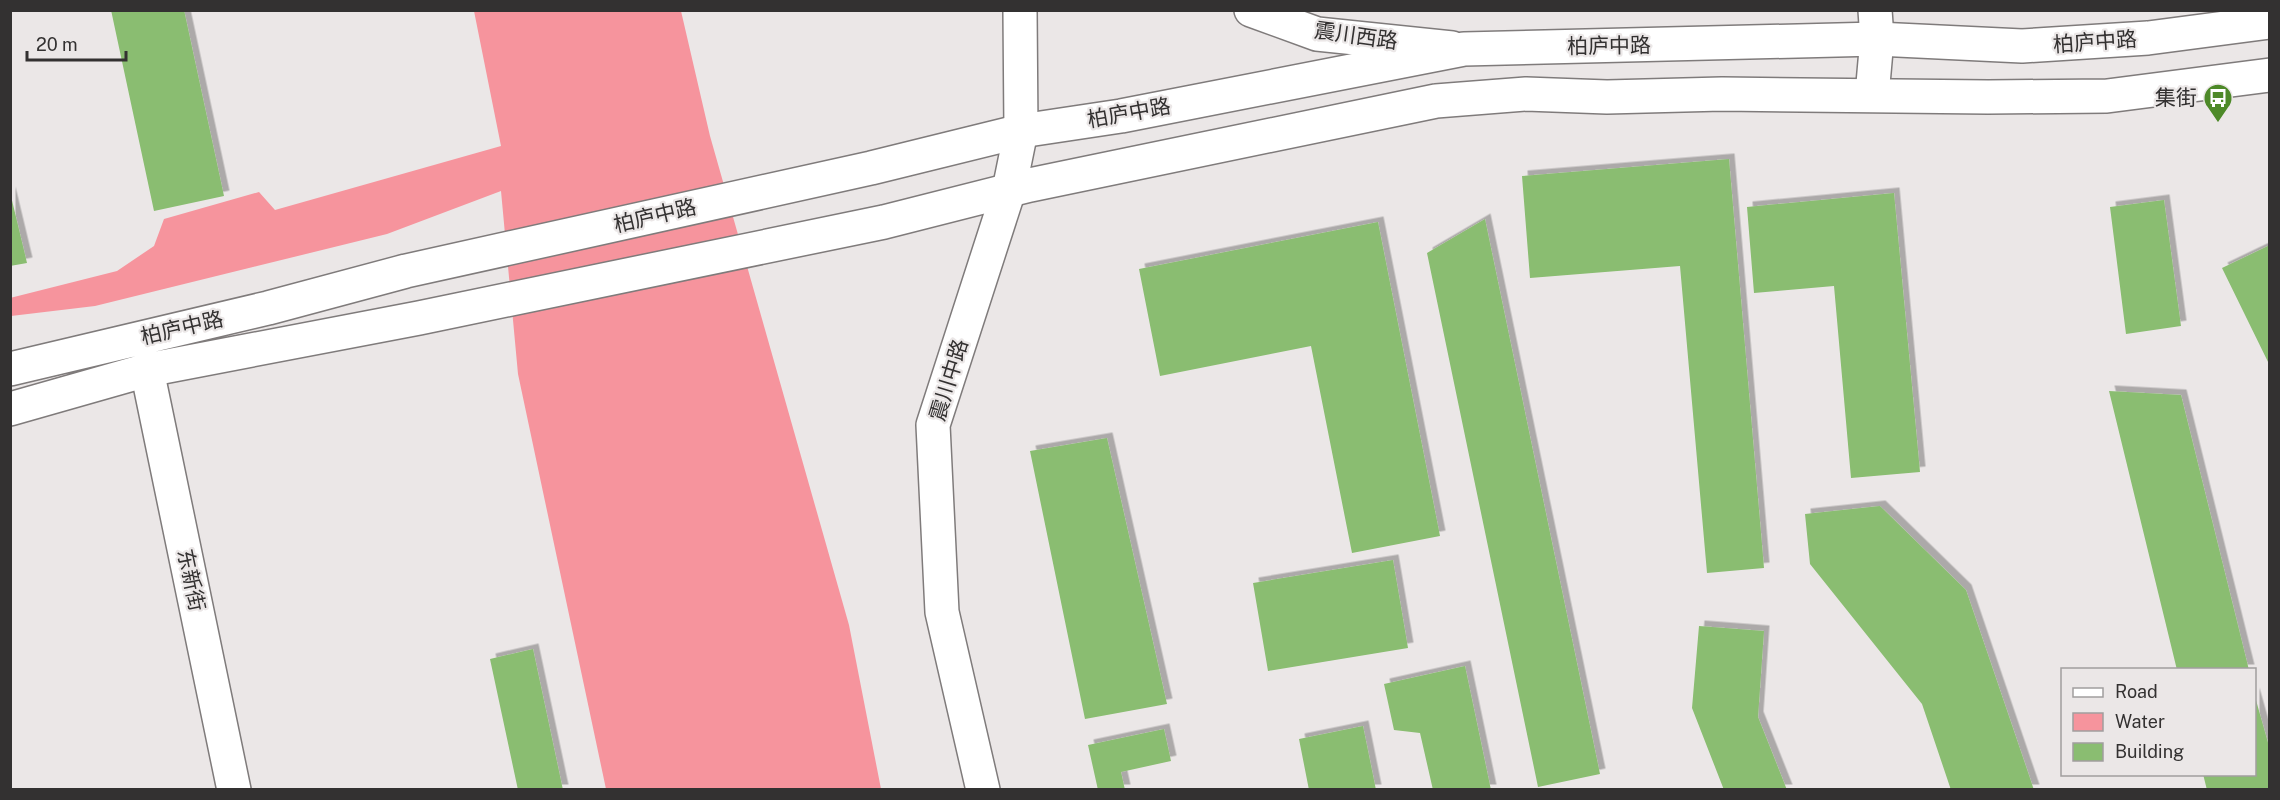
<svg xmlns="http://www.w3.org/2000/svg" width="2280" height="800" font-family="'Public Sans','Noto Sans SC',sans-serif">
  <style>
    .water { fill: #f6949d }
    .building { fill: #8abd71; filter: url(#shadow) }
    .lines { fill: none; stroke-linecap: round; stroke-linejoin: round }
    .tertiary-casing { stroke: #7f7b7b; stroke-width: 36 }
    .primary-casing { stroke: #7f7b7b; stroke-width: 36 }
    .tertiary { stroke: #fff; stroke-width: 33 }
    .primary { stroke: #fff; stroke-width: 33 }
    .labels { text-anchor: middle; stroke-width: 4.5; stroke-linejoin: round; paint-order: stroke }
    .street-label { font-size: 21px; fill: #333131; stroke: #ebe7e7 }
    .poi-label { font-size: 21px; fill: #333131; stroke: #ebe7e7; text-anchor: end }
  </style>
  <defs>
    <filter id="shadow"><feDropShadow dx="5.5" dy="-5.5" stdDeviation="0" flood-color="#0004"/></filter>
  </defs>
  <rect width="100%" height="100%" fill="#ebe7e7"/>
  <path class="water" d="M474,11H681L710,136L849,625L881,789H606L518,374L501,191L387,234L95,306L11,316L10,298L117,271L154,246L164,219L259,192L275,210L501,146Z"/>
  <path class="building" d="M111,10H184L224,196L154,211Z
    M1729,159L1764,568L1707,573L1680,266L1530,278L1522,176Z
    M10,192L27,263L10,266Z
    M1894,193L1920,472L1851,478L1834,286L1754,293L1747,207Z
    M2164,200L2181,326L2126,334L2110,207Z
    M1485,219L1600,774L1538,787L1427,253Z
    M1378,222L1440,536L1352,553L1311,346L1160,376L1139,269Z
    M2270,245V366L2222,268Z
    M2109,391L2181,395L2249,670H2177Z
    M1107,438L1167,704L1085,719L1030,451Z
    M1880,506L1966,590L2034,790H1951L1922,704L1810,564L1805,514Z
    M1393,560L1408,648L1268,671L1253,583Z
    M1699,626L1764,631L1758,717L1787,790H1724L1692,708Z
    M533,649L563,790H518L490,659Z
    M1465,666L1491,790H1433L1420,733L1394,730L1384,684Z
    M2254,693L2270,750V790H2207L2203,774H2254Z
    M1363,726L1376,790H1309L1299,739Z
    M1164,729L1171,761L1121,772L1125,790H1098L1088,745Z"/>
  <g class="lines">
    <g class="tertiary-casing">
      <path id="tertiary" d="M1251,10L1317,34L1452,48
        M1872,95L1877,39L1875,10
        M147,370L234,790
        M983,790L942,612L933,425L1009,190L1021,131L1020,10"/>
    </g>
    <g class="primary-casing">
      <path id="primary" d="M10,369L268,308L406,271L871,168L1021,131L1121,116L1464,49L1877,39L2022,46L2148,38L2270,22
        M10,409L147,370L419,318L884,222L1030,185L1436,101L1526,94L1607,97L1722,94L1988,97L2107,96L2270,75"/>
    </g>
    <use href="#tertiary" class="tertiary"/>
    <use href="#primary" class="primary"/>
  </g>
  <defs>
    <g id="bus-pin" transform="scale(1.5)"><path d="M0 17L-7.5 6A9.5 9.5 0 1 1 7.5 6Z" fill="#4d8928" stroke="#ebe7e7"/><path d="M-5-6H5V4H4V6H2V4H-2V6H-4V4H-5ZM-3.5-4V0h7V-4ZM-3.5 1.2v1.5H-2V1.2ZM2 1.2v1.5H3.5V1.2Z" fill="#fff"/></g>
  </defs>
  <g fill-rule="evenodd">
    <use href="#bus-pin" x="2218" y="98"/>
  </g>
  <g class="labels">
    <g class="street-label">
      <text transform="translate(1356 36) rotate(8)" y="7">震川西路</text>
      <text transform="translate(2095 42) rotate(-4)" y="7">柏庐中路</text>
      <text transform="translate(1609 46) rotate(-1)" y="7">柏庐中路</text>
      <text transform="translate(1129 113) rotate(-10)" y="7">柏庐中路</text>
      <text transform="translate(655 216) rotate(-13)" y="7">柏庐中路</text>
      <text transform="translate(182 328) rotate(-13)" y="7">柏庐中路</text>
      <text transform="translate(949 380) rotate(-73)" y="7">震川中路</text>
      <text transform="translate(191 580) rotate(78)" y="7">东新街</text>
    </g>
    <g class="poi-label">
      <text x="2197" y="105">集街</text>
    </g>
  </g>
  <rect width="2280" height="800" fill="none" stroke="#333131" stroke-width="24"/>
  <rect x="2061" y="668" width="195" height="108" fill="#ebe7e7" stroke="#a19e9e" stroke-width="1.5"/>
  <rect x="2073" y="688" width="30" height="9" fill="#ffffff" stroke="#a19e9e" stroke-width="1.5"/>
  <text x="2115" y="698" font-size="18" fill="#333131">Road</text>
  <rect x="2073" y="713" width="30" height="18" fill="#f6949d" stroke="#a19e9e" stroke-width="1.5"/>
  <text x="2115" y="728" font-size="18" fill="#333131">Water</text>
  <rect x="2073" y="743" width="30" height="18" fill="#8abd71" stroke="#a19e9e" stroke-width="1.5"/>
  <text x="2115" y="758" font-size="18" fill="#333131">Building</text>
  <path d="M27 51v9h99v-9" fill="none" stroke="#333131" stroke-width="3"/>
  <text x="36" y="51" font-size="18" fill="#333131" stroke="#ebe7e7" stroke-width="4.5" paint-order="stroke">20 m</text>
</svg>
